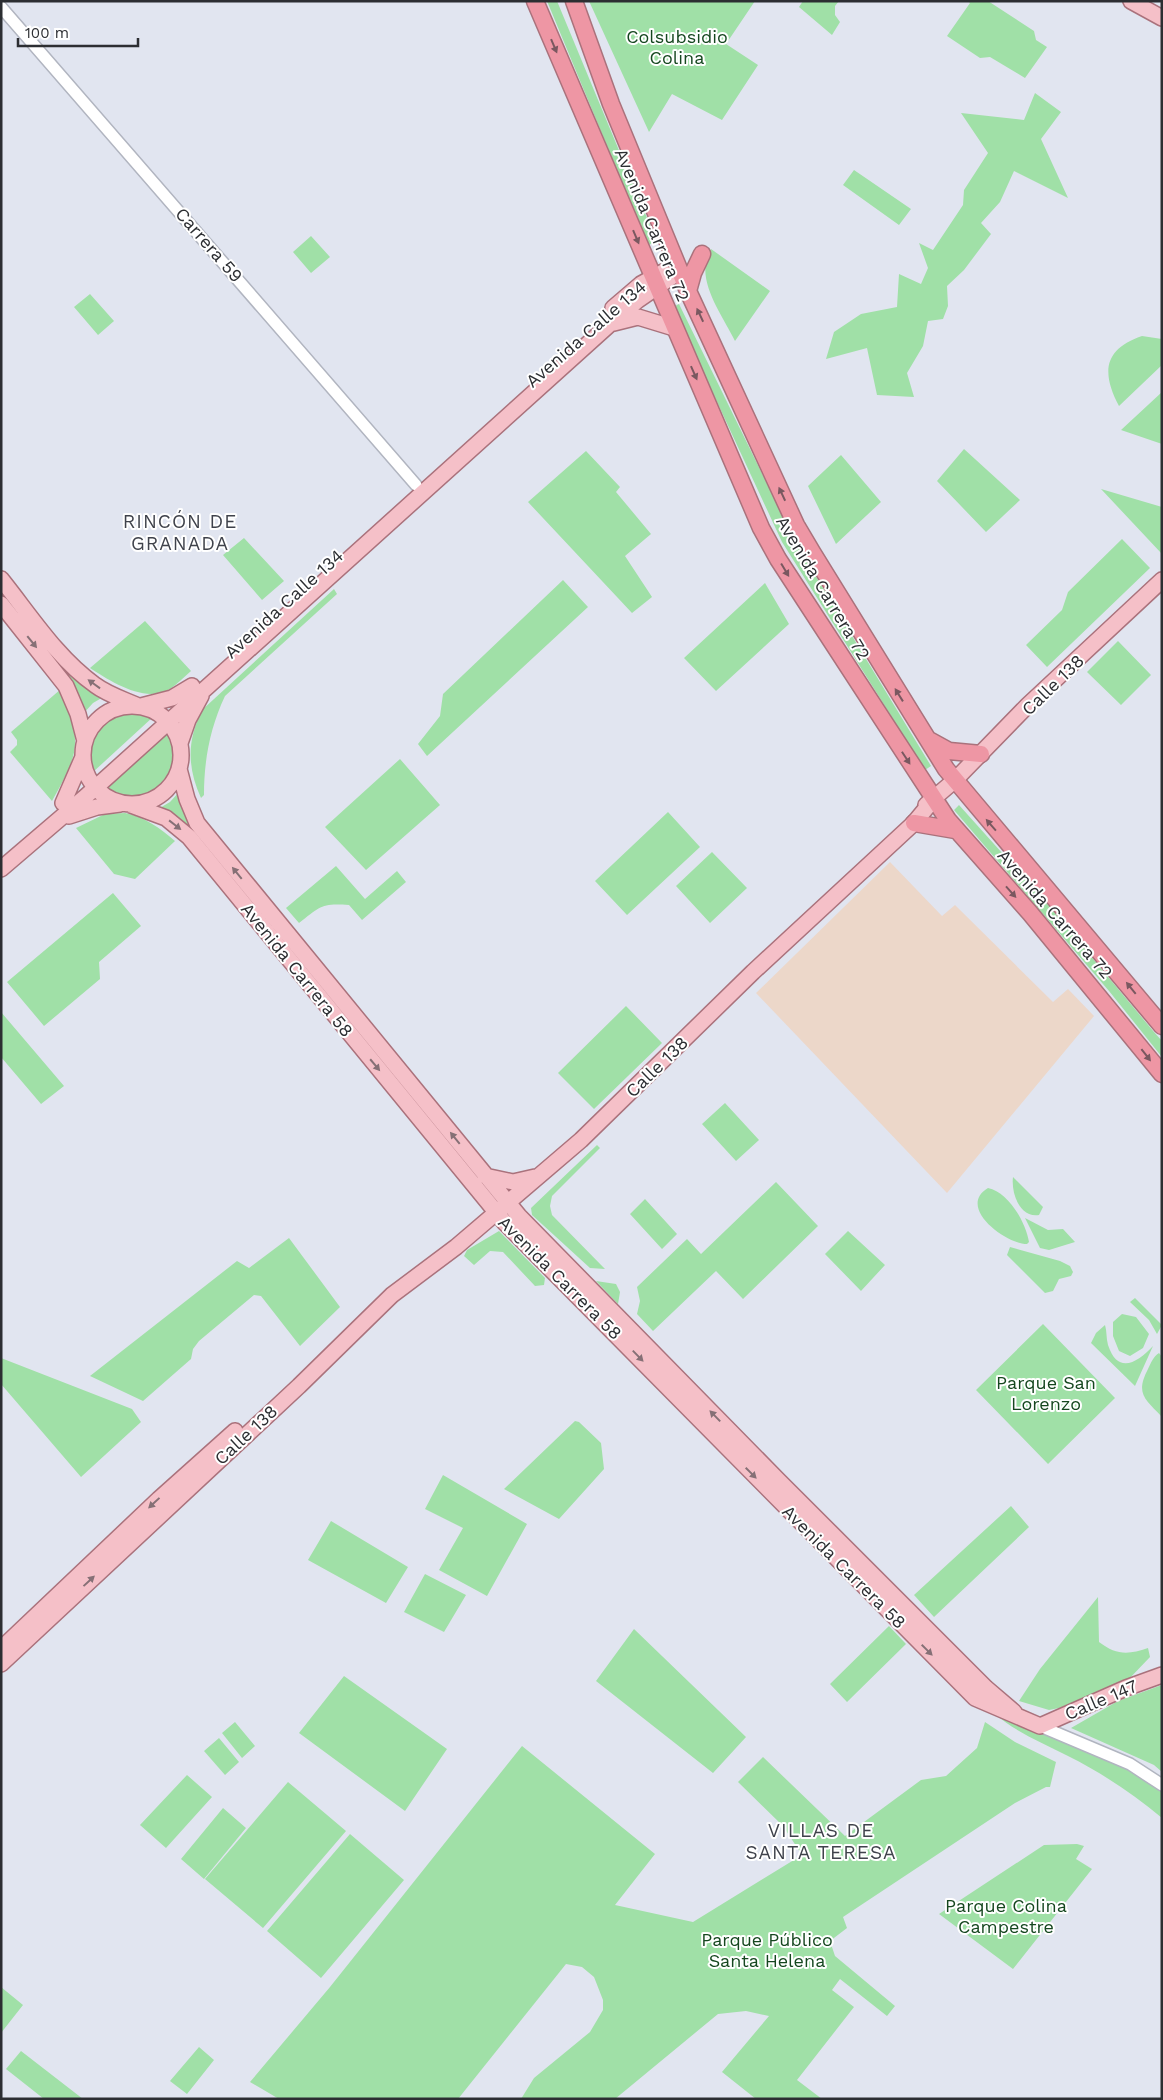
<svg xmlns="http://www.w3.org/2000/svg" width="1163" height="2100" font-family="'Work Sans',sans-serif">
  <style>
    .education { fill: #ecd7c9 }
    .green { fill: #a0e0a7 }
    .lines { fill: none; stroke-linecap: round; stroke-linejoin: round }
    .minor-casing { stroke: #b1b5c0; stroke-width: 14 }
    .major-casing { stroke: #aa727c; stroke-width: 18 }
    .highway-casing { stroke: #aa727c; stroke-width: 19 }
    .minor { stroke: #fff; stroke-width: 11 }
    .major { stroke: #f5c0c8; stroke-width: 15 }
    .highway { stroke: #ee96a4; stroke-width: 16 }
    .oneway { fill: #7a5860 }
    .oneway2 { fill: #867076 }
    .labels { text-anchor: middle; stroke-width: 4; stroke-linejoin: round; paint-order: stroke }
    .park-label { font-size: 18px; fill: #15471f; stroke: #fff }
    .street-label { font-size: 18px; fill: #2c2e32; stroke: #fff }
    .neighbourhood-label { font-size: 19px; letter-spacing: 1px; fill: #3f424b; stroke: #fff }
  </style>
  <rect width="100%" height="100%" fill="#e1e5f0"/>
  <path class="education" d="M890,862L942,916L955,905L1053,1002L1068,989L1094,1016L947,1193L756,993Z"/>
  <path class="green" d="M547,1H557L657,242L648,245Z
    M589,1H755L726,44L758,65L722,120L672,94L649,132Z
    M803,1H839L835,6V15L840,22L832,35L799,7Z
    M968,1H988L1034,31L1036,40L1047,47L1025,78L990,57L980,58L947,36L970,3Z
    M1035,93L1061,112L1041,139L1068,198L1014,171L1000,202L981,223L991,234L964,270L947,286L948,306L943,319L928,321L923,346L907,373L914,397L877,395L867,348L826,359L834,332L861,314L897,307L899,274L921,284L928,268L919,243L933,250L963,205L964,190L988,153L961,113L1024,120Z
    M854,170L911,209L899,225L843,185Z
    M311,236L330,257L311,273L293,252Z
    M711,249L770,291L735,341C722,314 693,278 711,249Z
    M90,294L114,321L98,335L74,307Z
    M679,304L798,547L931,766L925,770L782,542L673,307Z
    M1142,336L1162,339V365L1119,406C1101,372 1104,349 1142,336Z
    M1162,392V444L1121,430Z
    M964,449L1020,500L986,532L937,481Z
    M586,451L620,487L616,492L651,534L625,556L652,597L632,613L528,502Z
    M841,455L881,502L836,544L808,486Z
    M1101,489L1162,507V554Z
    M244,538L284,581L262,600L223,555Z
    M1122,539L1150,568L1047,667L1026,645L1062,610L1068,592Z
    M563,580L588,607L427,756L418,744L440,716L443,694Z
    M765,583L789,624L716,691L684,658Z
    M1,587L105,696L93,703L83,714L1,598Z
    M334,589L337,594L225,696C210,728 204,760 204,795L201,798C187,767 187,741 202,710Z
    M145,621L191,671C184,677 177,684 170,689C145,704 110,681 90,668Z
    M1118,641L1151,675L1121,705L1087,672Z
    M61,689C82,743 80,751 52,801L10,752L17,745V740L11,732Z
    M134,710L153,717L92,773C83,740 102,715 134,710Z
    M166,730C196,780 132,821 104,787Z
    M400,759L440,805L366,870L325,827Z
    M180,791L249,894L158,809L170,802Z
    M959,805L1039,894L1154,1032L1162,1041V1057L1109,991L954,810Z
    M668,812L700,847L627,915L595,881Z
    M125,813C145,817 160,828 175,841L135,879L114,874L76,828L105,814Z
    M712,852L747,888L710,923L676,886Z
    M336,866L365,899L397,871L406,882L362,920L349,905C321,903 321,906 299,923L286,908Z
    M113,893L141,926L99,962L100,979L44,1026L7,982Z
    M626,1006L662,1043L594,1109L558,1073Z
    M1,1012L64,1086L41,1104L1,1057Z
    M725,1103L759,1140L736,1161L702,1124Z
    M597,1145L600,1148L552,1196L550,1206L552,1215L605,1269L590,1268L532,1215L531,1208Z
    M1013,1177L1043,1207L1039,1215C1019,1218 1011,1192 1013,1177Z
    M776,1182L818,1226L743,1299L716,1271L653,1331L637,1314L640,1301L637,1287L687,1239L701,1254Z
    M988,1188C1008,1192 1026,1222 1029,1242L1027,1244C1006,1244 956,1207 988,1188Z
    M645,1199L677,1234L662,1249L630,1214Z
    M1025,1218L1048,1230L1063,1229L1075,1242L1049,1250L1040,1248Z
    M499,1231L545,1278L544,1285L535,1286L503,1252L490,1251L474,1265L464,1256L467,1250Z
    M848,1231L885,1265L861,1291L825,1254Z
    M289,1238L340,1307L300,1346L261,1296L254,1295L199,1341L193,1349L191,1359L143,1401L90,1376L237,1261L249,1268Z
    M1010,1247L1060,1261L1070,1266L1073,1272L1071,1276L1059,1279L1053,1291L1045,1293L1007,1255Z
    M596,1281L616,1284L620,1292L618,1304Z
    M1135,1298L1162,1325L1157,1334L1149,1320L1130,1302Z
    M1122,1314L1136,1317L1149,1334L1143,1348L1130,1356L1119,1351L1113,1336V1322Z
    M1043,1324L1115,1398L1048,1464L976,1390Z
    M1105,1325C1107,1331 1106,1338 1108,1345C1118,1375 1137,1363 1153,1346L1135,1386L1091,1343L1096,1333Z
    M1159,1353L1162,1357V1417C1145,1399 1135,1394 1148,1369C1151,1363 1153,1357 1159,1353Z
    M1,1358L132,1409L141,1422L81,1477L1,1384Z
    M575,1421L579,1422L601,1443L604,1469L559,1519L504,1489Z
    M443,1475L527,1524L487,1596L439,1570L463,1528L425,1509Z
    M1011,1506L1029,1527L934,1617L914,1595Z
    M331,1521L408,1567L386,1603L308,1560Z
    M425,1574L466,1595L444,1632L404,1612Z
    M1098,1597L1099,1642C1116,1655 1128,1655 1148,1648L1150,1657L1128,1680L1064,1707L1049,1710L1019,1701L1040,1669Z
    M889,1626L906,1644L847,1702L830,1684Z
    M634,1629L746,1737L713,1773L596,1681Z
    M344,1676L447,1749L405,1811L299,1733Z
    M1162,1685V1772L1154,1765L1071,1728L1118,1701Z
    M995,1714C1051,1736 1114,1754 1162,1792V1818C1133,1794 1102,1773 1068,1756C1043,1743 1017,1733 995,1714Z
    M235,1722L255,1746L242,1758L222,1733Z
    M985,1722L1015,1742L1056,1762L1050,1787H1046L1015,1803L843,1917L847,1928L830,1941L835,1956L895,2006L887,2016L840,1979L832,1990L854,2007L797,2080L822,2099H756L722,2072L769,2016L746,2011L718,2014L615,2099H521L534,2078L590,2032L603,2010V2000L594,1977L582,1967L566,1964L458,2099H279L250,2082L330,1987L522,1746L655,1854L615,1905L693,1922L802,1855L783,1826L738,1782L763,1757L845,1836L921,1780L946,1776L977,1748Z
    M219,1738L239,1762L225,1775L204,1751Z
    M187,1775L212,1797L166,1848L140,1825Z
    M288,1782L346,1831L263,1928L205,1879Z
    M223,1808L246,1828L204,1879L181,1859Z
    M350,1834L404,1880L321,1978L267,1931Z
    M1077,1844L1084,1846L1076,1859L1092,1869L1013,1969L939,1914L1044,1845Z
    M1,1987L23,2005L1,2033Z
    M199,2047L214,2060L187,2094L170,2081Z
    M21,2051L83,2099H44L6,2069Z"/>
  <g class="lines">
    <g class="minor-casing">
      <path id="minor" d="M1,7L416,485
        M1040,1726L1130,1764L1162,1785"/>
    </g>
    <g class="major-casing">
      <path id="major" d="M1131,1L1162,18
        M613,308L641,284L663,272
        M614,323L638,317L674,328
        M1,579C30,615 57,658 95,685C107,694 122,699 136,705
        M1,604L66,686L78,714L85,741
        M83 755a49 49 0 1 1 98 0a49 49 0 1 1-98 0Z
        M141,706L172,698L192,686
        M180,743L188,720L201,696
        M179,769L187,799L197,823L519,1216L778,1480L986,1688L1014,1712
        M63,803L83,757
        M131,805L166,818L189,837L505,1223L975,1698L1040,1726L1126,1688L1162,1675
        M926,805L955,780L1028,705L1162,580
        M69,816L97,807L120,804
        M1,869L84,798L610,324L638,300L680,271
        M485,1176L513,1182L535,1177
        M1,1649L159,1499L235,1431
        M1,1664L299,1386L392,1295L456,1247L581,1140L753,972L914,823L933,800"/>
    </g>
    <g class="highway-casing">
      <path id="highway" d="M535,1L761,528L778,559L948,820L1030,913L1162,1074
        M574,1L611,104L688,291L796,525L812,552L946,769L1162,1026
        M688,291L693,273L702,254
        M929,740L949,751L981,754
        M914,823L955,830"/>
    </g>
    <use href="#minor" class="minor"/>
    <use href="#major" class="major"/>
    <use href="#highway" class="highway"/>
  </g>
  <defs><path id="oneway-solid" d="M-6-.8H1V-3.2L6.5 0L1 3.2V.8H-6Z" transform="scale(1.25)"/></defs>
  <g class="oneway">
    <use href="#oneway-solid" transform="translate(554 46) rotate(67)"/>
    <use href="#oneway-solid" transform="translate(636 237) rotate(67)"/>
    <use href="#oneway-solid" transform="translate(700 315) rotate(-115)"/>
    <use href="#oneway-solid" transform="translate(694 373) rotate(66)"/>
    <use href="#oneway-solid" transform="translate(782 494) rotate(-115)"/>
    <use href="#oneway-solid" transform="translate(785 570) rotate(59)"/>
    <use href="#oneway-solid" transform="translate(899 695) rotate(-122)"/>
    <use href="#oneway-solid" transform="translate(906 758) rotate(57)"/>
    <use href="#oneway-solid" transform="translate(991 825) rotate(-131)"/>
    <use href="#oneway-solid" transform="translate(1011 892) rotate(48)"/>
    <use href="#oneway-solid" transform="translate(1131 988) rotate(-129)"/>
    <use href="#oneway-solid" transform="translate(1146 1055) rotate(52)"/>
  </g>
  <g class="oneway2">
    <use href="#oneway-solid" transform="translate(32 642) rotate(51)"/>
    <use href="#oneway-solid" transform="translate(94 684) rotate(-144)"/>
    <use href="#oneway-solid" transform="translate(175 825) rotate(38)"/>
    <use href="#oneway-solid" transform="translate(237 873) rotate(-129)"/>
    <use href="#oneway-solid" transform="translate(375 1065) rotate(50)"/>
    <use href="#oneway-solid" transform="translate(455 1138) rotate(-129)"/>
    <use href="#oneway-solid" transform="translate(638 1356) rotate(46)"/>
    <use href="#oneway-solid" transform="translate(715 1416) rotate(-134)"/>
    <use href="#oneway-solid" transform="translate(751 1473) rotate(45)"/>
    <use href="#oneway-solid" transform="translate(154 1503) rotate(137)"/>
    <use href="#oneway-solid" transform="translate(89 1581) rotate(-43)"/>
    <use href="#oneway-solid" transform="translate(927 1650) rotate(45)"/>
  </g>
  <g class="labels">
    <g class="park-label">
      <text x="677" y="43">Colsubsidio<tspan x="677" dy="21">Colina</tspan></text>
      <text x="1046" y="1389">Parque San<tspan x="1046" dy="21">Lorenzo</tspan></text>
      <text x="1006" y="1912">Parque Colina<tspan x="1006" dy="21">Campestre</tspan></text>
      <text x="767" y="1946">Parque Público<tspan x="767" dy="21">Santa Helena</tspan></text>
    </g>
    <g class="street-label">
      <text transform="translate(652 225) rotate(67)" y="6">Avenida Carrera 72</text>
      <text transform="translate(209 245) rotate(49)" y="6">Carrera 59</text>
      <text transform="translate(586 334) rotate(-41)" y="6">Avenida Calle 134</text>
      <text transform="translate(823 588) rotate(59)" y="6">Avenida Carrera 72</text>
      <text transform="translate(284 604) rotate(-42)" y="6">Avenida Calle 134</text>
      <text transform="translate(1053 685) rotate(-44)" y="6">Calle 138</text>
      <text transform="translate(1055 914) rotate(49)" y="6">Avenida Carrera 72</text>
      <text transform="translate(297 970) rotate(51)" y="6">Avenida Carrera 58</text>
      <text transform="translate(657 1067) rotate(-44)" y="6">Calle 138</text>
      <text transform="translate(560 1278) rotate(45)" y="6">Avenida Carrera 58</text>
      <text transform="translate(246 1435) rotate(-43)" y="6">Calle 138</text>
      <text transform="translate(844 1567) rotate(45)" y="6">Avenida Carrera 58</text>
      <text transform="translate(1101 1700) rotate(-23)" y="6">Calle 147</text>
    </g>
    <g class="neighbourhood-label">
      <text x="180" y="528">RINCÓN DE<tspan x="180" dy="22">GRANADA</tspan></text>
      <text x="821" y="1837">VILLAS DE<tspan x="821" dy="22">SANTA TERESA</tspan></text>
    </g>
  </g>
  <rect width="1163" height="2100" fill="none" stroke="#2c2e32" stroke-width="5"/>
  <path d="M18 38v8h120v-8" fill="none" stroke="#2c2e32" stroke-width="2.5"/>
  <text x="25" y="38" font-size="15" fill="#2c2e32" stroke="#ffffff" stroke-width="4" paint-order="stroke">100 m</text>
</svg>
